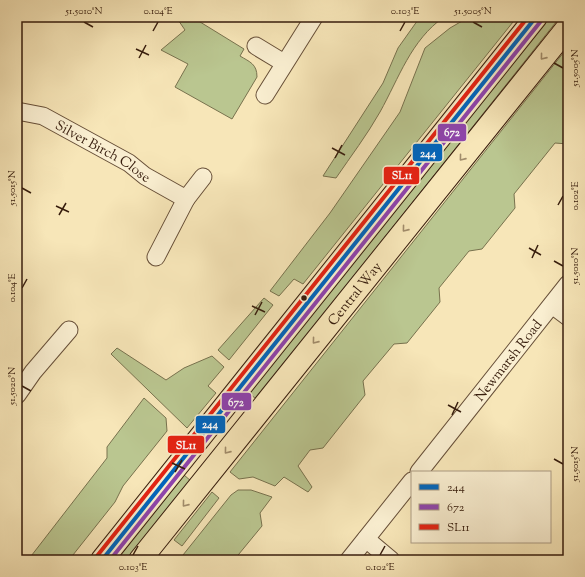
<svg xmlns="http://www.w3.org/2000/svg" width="585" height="577" font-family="'Sorts Mill Goudy',serif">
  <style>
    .green { fill: #bac690; stroke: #78724e }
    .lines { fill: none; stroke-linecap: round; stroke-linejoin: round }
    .minor-casing { stroke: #674f38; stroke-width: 19 }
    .primary-casing { stroke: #371d0d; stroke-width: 24 }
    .minor { stroke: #faefd1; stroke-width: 17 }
    .primary { stroke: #f7e6b8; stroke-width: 22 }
    .bus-1-casing { stroke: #faefd1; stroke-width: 7 }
    .bus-2-casing { stroke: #faefd1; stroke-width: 7 }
    .bus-3-casing { stroke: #faefd1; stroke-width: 7 }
    .bus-1 { stroke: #0065bd; stroke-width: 4 }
    .bus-2 { stroke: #8e44ad; stroke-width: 4 }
    .bus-3 { stroke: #e42313; stroke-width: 4 }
    .oneway { stroke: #a18c6b }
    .ticks { fill: none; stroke: #371d0d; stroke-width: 1.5 }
    .bus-dot { fill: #371d0d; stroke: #faefd1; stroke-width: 1.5 }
    .labels { text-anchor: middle; stroke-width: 4; stroke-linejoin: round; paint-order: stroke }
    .street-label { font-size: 14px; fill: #371d0d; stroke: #faefd1 }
    .line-badge { stroke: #faefd1; stroke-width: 1.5 }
    .badge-label { font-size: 11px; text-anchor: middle; font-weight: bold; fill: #fff }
    .neatline { fill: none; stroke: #371d0d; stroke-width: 1.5 }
    .ticks-label { font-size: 10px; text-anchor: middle; fill: #371d0d }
  </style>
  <rect width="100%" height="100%" fill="#f7e6b8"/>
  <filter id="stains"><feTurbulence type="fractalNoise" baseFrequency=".005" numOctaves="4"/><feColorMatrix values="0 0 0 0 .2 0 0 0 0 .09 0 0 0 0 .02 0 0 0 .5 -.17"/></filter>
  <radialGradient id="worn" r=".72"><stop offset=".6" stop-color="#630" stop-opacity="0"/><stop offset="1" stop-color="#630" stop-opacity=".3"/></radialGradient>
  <path class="green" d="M176,17H192L244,49L240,56C250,62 257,64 257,77L232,119L175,87L188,64L161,50L185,30Z
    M420,17H444C411,40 399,78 380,112C367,135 351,156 336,178L323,176L383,83L398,48Z
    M469,17H517L303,284L294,279L279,296L270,291L330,213L400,112L425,48L450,28Z
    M548,17H560L256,399L249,393Z
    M568,47V144L555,143L514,194L515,208L482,249L469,251L439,288L440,302L407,343L394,344L363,381L365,395L323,448L310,450L298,466L312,487L308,492L284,477L275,486L253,477L239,479L230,472Z
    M264,298L273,305L229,360L218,350Z
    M117,348L166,380L184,368L212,356L224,367L208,386L216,393L187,428L111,354Z
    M144,398L166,418L167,431L123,486L115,502L69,560H28L107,458V447Z
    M184,475L191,481L128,560H116Z
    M238,490H251L272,497L260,513L262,526L234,560H179L231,495Z
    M212,492L219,498L182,546L174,540Z"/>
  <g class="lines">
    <g class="minor-casing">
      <g id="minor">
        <path d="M256,46L284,63"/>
        <path d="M265,95L314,17"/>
        <path id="s1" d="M17,111L43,116L129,163L145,176L186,199L203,177"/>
        <path d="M156,257L186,199"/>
        <path d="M552,305L568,317"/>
        <path d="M17,395L33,372L69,330"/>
        <path id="s2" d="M419,472L568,284"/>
        <path d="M366,539L391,560"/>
        <path d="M349,560L412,481"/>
      </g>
    </g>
    <g class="primary-casing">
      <g id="primary">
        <path d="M102,560L536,17"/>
        <path id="s3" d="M140,560L568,27"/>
      </g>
    </g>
    <use href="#minor" class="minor"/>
    <use href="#primary" class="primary"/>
    <g class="bus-1-casing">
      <path id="bus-1" d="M102,560L536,17"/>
    </g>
    <g class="bus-2-casing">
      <path id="bus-2" d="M110,560L541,21"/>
    </g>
    <g class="bus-3-casing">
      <path id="bus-3" d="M97,556L528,17"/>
    </g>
    <use href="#bus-1" class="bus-1"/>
    <use href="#bus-2" class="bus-2"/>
    <use href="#bus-3" class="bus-3"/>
  </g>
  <defs><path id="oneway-chevron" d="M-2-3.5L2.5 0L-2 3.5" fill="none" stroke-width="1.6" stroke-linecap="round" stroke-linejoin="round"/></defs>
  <g class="oneway">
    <use href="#oneway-chevron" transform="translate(543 57) rotate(129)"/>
    <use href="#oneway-chevron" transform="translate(462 158) rotate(129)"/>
    <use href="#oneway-chevron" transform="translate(405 229) rotate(129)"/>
    <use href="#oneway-chevron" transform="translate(315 341) rotate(129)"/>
    <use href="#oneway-chevron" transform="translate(227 451) rotate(129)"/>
    <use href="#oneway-chevron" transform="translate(185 504) rotate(129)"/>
  </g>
  <path class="ticks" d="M84,22L93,27M473,22L482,27M153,31L158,22M400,31L405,22M136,49L149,55M139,58L146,45M554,63L563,68M332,148L345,155M335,158L342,145M22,188L31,193M558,205L563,196M56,206L69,212M59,215L66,203M529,248L541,255M532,258L538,245M554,261L563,266M22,288L27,279M252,306L265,312M255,315L262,302M22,386L31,391M448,405L461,412M452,415L458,402M554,459L563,464M172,463L185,469M175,472L182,460M133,555L138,546M380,555L385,546"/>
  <circle class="bus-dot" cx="304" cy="298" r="3.5"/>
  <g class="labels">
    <g class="street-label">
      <text dy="5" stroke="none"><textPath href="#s1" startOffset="96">Silver Birch Close</textPath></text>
      <text dy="5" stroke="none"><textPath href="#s3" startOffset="342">Central Way</textPath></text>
      <text dy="5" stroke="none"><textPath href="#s2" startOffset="143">Newmarsh Road</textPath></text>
    </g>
  </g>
  <g class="line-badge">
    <rect x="437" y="123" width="30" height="19" rx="4" fill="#8e44ad"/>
    <rect x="412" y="143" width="31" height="19" rx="4" fill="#0065bd"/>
    <rect x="383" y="166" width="37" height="19" rx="4" fill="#e42313"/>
    <rect x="221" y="392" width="31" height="19" rx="4" fill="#8e44ad"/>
    <rect x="195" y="415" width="31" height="19" rx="4" fill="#0065bd"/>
    <rect x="167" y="435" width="38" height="19" rx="4" fill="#e42313"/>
  </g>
  <g class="badge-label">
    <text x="452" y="136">672</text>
    <text x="428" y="157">244</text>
    <text x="402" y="179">SL11</text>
    <text x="236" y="406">672</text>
    <text x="210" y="428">244</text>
    <text x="186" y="449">SL11</text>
  </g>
  <rect width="585" height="577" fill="none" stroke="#f7e6b8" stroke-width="44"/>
  <rect x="411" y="471" width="140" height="72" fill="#faefd1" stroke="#ac9b83"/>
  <rect x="419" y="484" width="20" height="6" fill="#0065bd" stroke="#ac9b83"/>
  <text x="447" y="491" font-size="12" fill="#371d0d">244</text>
  <rect x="419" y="504" width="20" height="6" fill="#8e44ad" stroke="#ac9b83"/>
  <text x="447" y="511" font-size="12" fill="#371d0d">672</text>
  <rect x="419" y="524" width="20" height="6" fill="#e42313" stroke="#ac9b83"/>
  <text x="447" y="531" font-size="12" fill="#371d0d">SL11</text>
  <rect x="22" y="22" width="541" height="533" class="neatline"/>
  <g class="ticks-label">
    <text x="84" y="14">51.5010°N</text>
    <text x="158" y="14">0.104°E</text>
    <text x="405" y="14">0.103°E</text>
    <text x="473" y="14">51.5005°N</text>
    <text transform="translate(574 68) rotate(-90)" y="4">51.5005°N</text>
    <text transform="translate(11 188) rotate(-90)" y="4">51.5015°N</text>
    <text transform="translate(574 196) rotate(-90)" y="4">0.102°E</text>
    <text transform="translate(574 266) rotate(-90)" y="4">51.5010°N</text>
    <text transform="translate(11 288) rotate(-90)" y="4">0.104°E</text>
    <text transform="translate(11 386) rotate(-90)" y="4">51.5020°N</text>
    <text transform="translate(574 464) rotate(-90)" y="4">51.5015°N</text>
    <text x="133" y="570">0.103°E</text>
    <text x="380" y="570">0.102°E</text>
  </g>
  <rect width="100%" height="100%" filter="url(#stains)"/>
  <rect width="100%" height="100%" fill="url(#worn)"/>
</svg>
